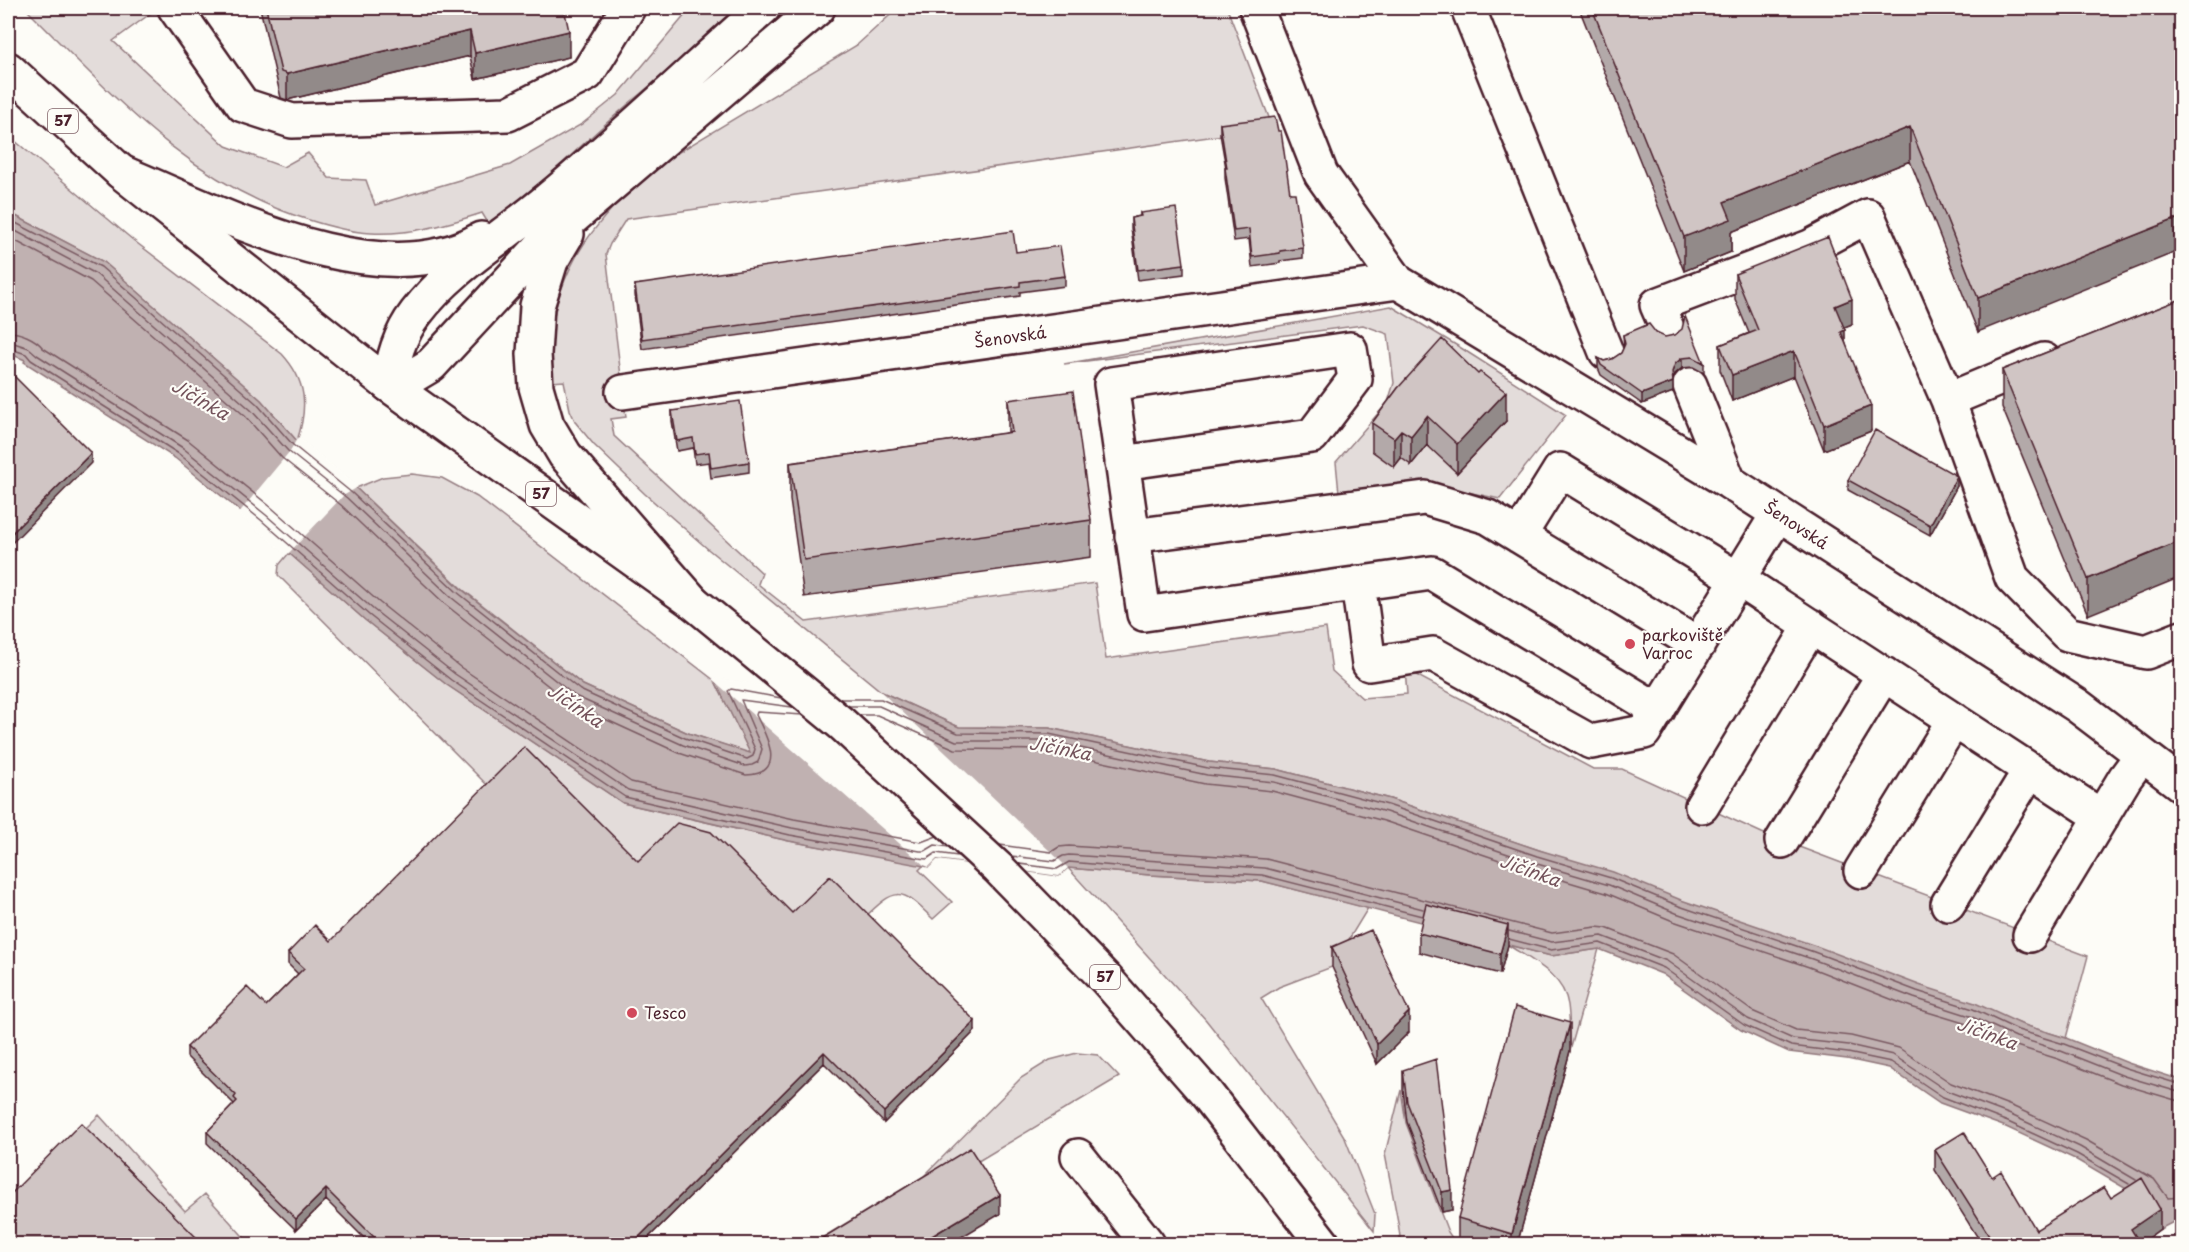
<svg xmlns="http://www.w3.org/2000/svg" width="2189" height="1252" font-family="'Playpen Sans',sans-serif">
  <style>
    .green { fill: #e3dcda; stroke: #967e82; stroke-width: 1.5 }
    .water { fill: #c0b1b1; stroke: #91777b; stroke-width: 1.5 }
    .pier { fill: #fdfcf7 }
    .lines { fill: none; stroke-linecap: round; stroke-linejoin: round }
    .shore { stroke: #795961; stroke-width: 1.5 }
    .minor-casing { stroke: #4a1f2b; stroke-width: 38 }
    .major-casing { stroke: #4a1f2b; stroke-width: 38 }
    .highway-casing { stroke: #4a1f2b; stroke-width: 38 }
    .minor { stroke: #fdfcf7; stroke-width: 33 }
    .major { stroke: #fdfcf7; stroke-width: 33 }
    .highway { stroke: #fdfcf7; stroke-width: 33 }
    .wall { fill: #b3a9a9; stroke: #4a1f2b; stroke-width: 1.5 }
    .shaded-wall { fill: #928a89; stroke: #4a1f2b; stroke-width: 1.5 }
    .building { fill: #d0c5c4; stroke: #4a1f2b; stroke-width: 1.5 }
    .poi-dot { fill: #d1495b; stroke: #fdfcf7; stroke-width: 2 }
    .labels { text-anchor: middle; stroke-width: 4.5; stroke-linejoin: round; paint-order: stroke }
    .shield { fill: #fdfcf7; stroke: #806168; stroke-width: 1.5 }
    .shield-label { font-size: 15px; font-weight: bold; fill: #4a1f2b }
    .street-label { font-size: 16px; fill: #4a1f2b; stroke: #fdfcf7 }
    .poi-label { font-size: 16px; fill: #4a1f2b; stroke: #fdfcf7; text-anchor: start }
    .water-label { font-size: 18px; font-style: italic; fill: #73525a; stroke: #fdfcf7 }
  </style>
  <rect width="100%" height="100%" fill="#fdfcf7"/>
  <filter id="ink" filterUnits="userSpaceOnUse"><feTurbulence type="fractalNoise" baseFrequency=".0167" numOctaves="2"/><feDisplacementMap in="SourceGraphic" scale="12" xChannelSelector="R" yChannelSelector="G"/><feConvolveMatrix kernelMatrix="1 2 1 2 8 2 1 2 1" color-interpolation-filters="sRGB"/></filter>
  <g filter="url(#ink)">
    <path class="green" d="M25,8H158L113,41L226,146L283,167L308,153L329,178L366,180L375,205L510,165L582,124L618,95L691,8H746C703,42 660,76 618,113C574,151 537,190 488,223L482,213C445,225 410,235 371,233C350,232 328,226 309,220C189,184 110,92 25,8Z
      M898,8H1227L1273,128L626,219L610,244L606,254L626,417L611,419L614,436L762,573L758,584L806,622L1095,583L1106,659L1326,628L1332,671L1362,698L1407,694L1405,669L1593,769H1622L1762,833L2088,956L2066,1038L2021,1024L1539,850L1390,799L1276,769L1209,762L1049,728L959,727L882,692L709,550L645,494L594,445L576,423L570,410L564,381L551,382C551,369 549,354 550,341C558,263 598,218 654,167L857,45Z
      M8,135L133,240L282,354C307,381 308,407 297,441L261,400L104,262L8,212Z
      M1391,306L1461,348L1566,415L1500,499L1425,483L1339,493L1336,462L1388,402L1394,383L1388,334L1363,325L1064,364Z
      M412,474L442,478L477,497L715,681L751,754L688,733L583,685L461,588L356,488L383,477Z
      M289,553L365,620L447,685L623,803L789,841L924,865L919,870L952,902L933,919C900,886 896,887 863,919L792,924L638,872L492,790L278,575L279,565Z
      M1068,868L1150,875L1262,881L1368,908L1332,967L1279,987L1261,998L1345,1138L1375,1214L1374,1231L1206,1020Z
      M1508,945L1551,956L1599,949L1570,1051C1570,1036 1570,1020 1568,1005C1564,975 1531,960 1508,945Z
      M1077,1053L1098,1055L1119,1077L970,1166L812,1244L924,1176L1021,1078L1050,1060Z
      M1401,1090L1406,1123L1448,1232L1456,1244H1401L1398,1222L1385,1154Z
      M99,1115L185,1211L205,1194L250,1244H193L81,1133Z"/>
    <path class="water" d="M8,212L104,262L261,400L297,441L356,488L460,588L583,685L688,733L750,753L715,681L790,693L882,692L959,727L1049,728L1209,762L1276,769L1390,799L1539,850L1613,872L1681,900L1816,946L1919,985L1975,1003L2021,1024L2066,1038L2128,1063L2181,1080V1218L2160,1229L2142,1198L2075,1159L2006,1127L1940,1103L1889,1068L1847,1059L1789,1052L1741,1030L1662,974L1599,949L1551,956L1262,881L1150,875L1068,868L1059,876L937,859L929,867L789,841L623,803L447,685L365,620L257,525L175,458L24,362L25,360L8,353Z"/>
    <path class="pier" d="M298,437L358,487L343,496L287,555L238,514L290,451Z
      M715,678L791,690L878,689L1068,868L1059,876L937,859L929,867L924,865L712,679Z"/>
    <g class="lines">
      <path class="shore" d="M8,219L101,267L257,404L293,445L352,493L457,592L580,690L685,738L747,759L753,756L755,749L728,691L731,689L781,698
        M8,227L96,274L251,410L288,451L347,498L452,598L575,696L683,745L745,766L752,765L758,762L762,749L741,700L792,707
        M8,237L91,281L245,416L282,458L341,505L446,605L570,703L679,753L746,775C788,774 766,735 756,715L757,712L803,715
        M8,332C20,332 35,338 43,348L188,440L272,508L380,603L460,667L631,782L794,819L921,842L937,836
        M8,341L29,348L37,355L183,448L266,515L374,610L455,674L628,790L792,828L920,851H925L935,845L949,847
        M8,348L26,354L31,360L179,454L261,520L369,615L451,680L625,797L790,835L919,858L927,859L936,853L958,856
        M840,699H881L958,733L1049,734L1208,768L1275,775L1388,805L1537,856L1611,878L1679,906L1814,952L1917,991L1973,1009L2018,1030L2064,1044L2126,1068L2182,1085
        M849,706H879L956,741H1048L1207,775L1274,782L1386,812L1534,863L1609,885L1676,913L1812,959L1914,998L1970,1016L2016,1037L2061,1051L2124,1076L2182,1093
        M859,715H877L955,749L1047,750L1205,784L1272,791L1384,821L1532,871L1606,893L1673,921L1809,967L1911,1007L1967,1024L2013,1045L2058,1059L2121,1084L2182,1102
        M1000,845L1051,852L1059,847L1069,846L1266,859L1552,933L1596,927L1606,928L1673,954L1752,1011L1796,1030L1851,1036L1899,1048L1951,1083L2014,1107L2086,1140L2154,1179L2168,1198L2182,1197
        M1011,856L1054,861L1063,856L1069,855L1265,868L1423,909
        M1020,864L1057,869L1069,862L1150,869L1262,875L1422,916
        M1509,931L1552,942L1602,936L1667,961L1748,1019L1793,1039L1849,1045L1893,1055L1947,1091L2011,1115L2080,1147L2136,1180
        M1509,939L1551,950L1600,943L1664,968L1744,1025L1791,1046L1848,1053L1891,1062L1943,1097L2008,1122L2077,1154L2129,1184"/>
      <g class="minor-casing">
        <path id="minor" d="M175,8L243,105L292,121L508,114L587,74L628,8
          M1256,8L1321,174L1398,282L1729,482L2078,706L2182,785
          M1468,8L1606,352
          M1667,328L1657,305L1810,247L1868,216L1948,400L2012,578L2067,634L2146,652L2182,638
          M1690,385L1729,482
          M623,392L1398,282
          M1948,400L2044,360
          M1122,463L1312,436L1355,379L1350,349L1111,384L1144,614L1432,573L1658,710
          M1132,536L1425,498L1488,517L1698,645
          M1519,536L1560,470L1738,579L2102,817
          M1358,583L1369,664L1433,654L1591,742L1644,732L1778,514
          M1702,806L1811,626
          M1782,841L1884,674
          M1861,871L1954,720
          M1948,904L2030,770
          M2030,935L2125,778L2142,755
          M1078,1156L1148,1244"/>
      </g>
      <g class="major-casing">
        <path id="major" d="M8,69L121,172L389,385L693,602L842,724L998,868L1106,979L1206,1093L1323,1244"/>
      </g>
      <g class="highway-casing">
        <path id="highway" d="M763,8C691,72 621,140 546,201C502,238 451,267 416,313C399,335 393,359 389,385L406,380L431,365L548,239L818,8
          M121,172C218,212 379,299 481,239
          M567,234L551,261L537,306L534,354L536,387L547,425L565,455L693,602"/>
      </g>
      <use href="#minor" class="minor"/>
      <use href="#major" class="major"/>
      <use href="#highway" class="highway"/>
    </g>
    <path class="wall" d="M260,8H564L569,57L475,79L470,56L287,100L281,98Z
      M1581,8H2181L1978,332L1910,161L1731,232V252L1684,271L1581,13Z
      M1220,124L1290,193L1303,248V258L1280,261V263L1252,267L1249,239L1234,241L1225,178V168H1226L1220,134Z
      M1140,213L1184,264V274L1138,280L1131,228V218L1140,216Z
      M1016,252L1065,276V286L1020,292V296L642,349L635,295V285Z
      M1735,274L1852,324L1844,327L1845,341L1871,431L1824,450L1794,376L1732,401L1720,370V345L1749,333L1735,299Z
      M2181,299L2088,615L2002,407V370Z
      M1656,333L1704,363V373L1693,367L1682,368L1675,374L1672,380L1673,392L1642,404L1601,375L1598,368V358L1604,361L1612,359L1621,353L1624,347L1623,335Z
      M1398,388L1506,421L1457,473L1427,445L1411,465L1401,458L1394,467L1372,451V423Z
      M1008,400L1091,520V557L804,597L790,500V463L1008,433Z
      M672,411L749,462V472L711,478L709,462L695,464L693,448L677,451L672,421Z
      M1848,480L1957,486L1930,535L1848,490Z
      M638,861L792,913L975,1031L884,1123L824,1063L641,1245H371L326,1200L296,1230L207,1143V1132L234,1104L187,1057V1047L266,1006L298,974L288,964V953Z
      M1419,933L1508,945L1500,974L1419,952Z
      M1332,947L1409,1032L1377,1064L1332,967Z
      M1570,1051L1517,1245H1458V1218Z
      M1403,1070L1452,1210L1442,1212L1407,1122L1403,1090Z
      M1935,1150L1992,1177L2036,1230L2111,1198L2160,1229L2138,1245H1975L1980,1241L1935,1170Z"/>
    <path class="shaded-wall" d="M221,8H244L221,13Z
      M470,31V56L287,100V74Z
      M569,31V57L475,79V53Z
      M1910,127V161L1731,232V252L1684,271V237L1724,202Z
      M2181,217V250L1978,332V298Z
      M1852,299V324L1835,331V306Z
      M1845,330V355L1841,332Z
      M1794,351V376L1732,401V375Z
      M1682,358V368L1675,374L1672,382V372L1675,364Z
      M1673,382V392L1642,404V394Z
      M1506,392V421L1457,473V444Z
      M1871,406V431L1824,450V425Z
      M1427,416V445L1411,465V436Z
      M1401,430V458L1394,467V438Z
      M91,453V463L8,547V537Z
      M1957,476V486L1930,535V525Z
      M2181,541V577L2088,615V579Z
      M1508,925V945L1500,974V954Z
      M1409,1012V1032L1377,1064V1044Z
      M975,1021V1031L884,1123V1112Z
      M1570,1023V1051L1517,1245H1512V1234Z
      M824,1052V1063L641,1245H631Z
      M326,1189V1200L296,1230V1219Z
      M1452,1190V1210L1442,1212V1192Z
      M1000,1195V1214L948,1245H917Z
      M2160,1209V1229L2138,1245H2125L2131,1229Z"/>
    <path class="building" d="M266,8H564L569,31L475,53L470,31L287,74L281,72Z
      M1592,8H2181V217L1978,298L1910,127L1724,202L1731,219L1684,237Z
      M1275,117L1278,131H1281L1290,193H1295L1303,248L1280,251V253L1252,257L1249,229L1234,231L1225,168H1227L1220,124Z
      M1176,208L1184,264L1138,270L1131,218L1141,216L1140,213Z
      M1013,231L1016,252L1060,246L1065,276L1020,282V286L642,339L635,285Z
      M1828,237L1852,299L1835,306L1845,330L1841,332L1871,406L1824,425L1794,351L1732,375L1720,345L1758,330L1735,274Z
      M2181,299V541L2088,579L2002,370Z
      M1685,316L1704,363L1693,357L1682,358L1675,364L1672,372L1673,382L1642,394L1601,365L1598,358L1604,361L1612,359L1621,353L1625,344L1623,335L1649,324L1656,333L1665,337L1674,335L1682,329Z
      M1442,339L1478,374L1480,372L1506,392L1457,444L1427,416L1411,436L1401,430L1394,438L1372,423L1398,388Z
      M8,370L91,453L8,537Z
      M1073,391L1091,520L804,560L790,463L1012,432L1008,400Z
      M740,401L749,462L711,468L709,452L695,454L693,438L677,441L672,411Z
      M1875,430L1957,476L1930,525L1848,480Z
      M524,747L638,861L677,823L711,832L792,913L830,876L975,1021L884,1112L824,1052L631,1245H382L326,1189L296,1219L207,1132L237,1101L234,1098L236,1095L187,1047L247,987L266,1006L304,968L288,953L315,925L331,941Z
      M1426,904L1508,925L1500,954L1419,933Z
      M1371,930L1409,1012L1377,1044L1332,947Z
      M1515,1007L1570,1023L1512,1234L1458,1218Z
      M1436,1059L1452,1190L1442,1192L1407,1102L1403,1070Z
      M81,1123L204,1245H8V1197Z
      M1964,1132L1992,1177L2001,1171L2036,1230L2104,1187L2111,1198L2142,1178L2160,1209L2131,1229L2136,1237L2125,1245H1975L1989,1235L1935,1150Z
      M970,1148L1000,1195L917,1245H811Z"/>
  </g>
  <g class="poi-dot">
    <circle cx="1630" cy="644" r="6"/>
    <circle cx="632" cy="1013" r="6"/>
  </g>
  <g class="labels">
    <g class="shield">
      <rect x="48" y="109" width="30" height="24" rx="4.5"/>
      <rect x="526" y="482" width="30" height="24" rx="4.5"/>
      <rect x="1090" y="965" width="30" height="24" rx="4.5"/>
    </g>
    <g class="shield-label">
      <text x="63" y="126">57</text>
      <text x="541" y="499">57</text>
      <text x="1105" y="982">57</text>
    </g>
    <g class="street-label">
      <text transform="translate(1010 337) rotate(-8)" y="6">Šenovská</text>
      <text transform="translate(1796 525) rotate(33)" y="6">Šenovská</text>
    </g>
    <g class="poi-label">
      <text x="1642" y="641">parkoviště<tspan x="1642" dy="18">Varroc</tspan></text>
      <text x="644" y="1019">Tesco</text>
    </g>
    <g class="water-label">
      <text transform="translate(200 400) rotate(30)" y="6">Jičínka</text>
      <text transform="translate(575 706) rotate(34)" y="6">Jičínka</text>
      <text transform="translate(1060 749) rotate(11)" y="6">Jičínka</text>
      <text transform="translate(1530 871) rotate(20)" y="6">Jičínka</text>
      <text transform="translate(1987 1034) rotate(20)" y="6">Jičínka</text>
    </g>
  </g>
  <rect width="2189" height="1252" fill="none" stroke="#fdfcf7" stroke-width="30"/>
  <rect x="15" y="15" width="2159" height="1222" fill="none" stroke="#4a1f2b" stroke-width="2" filter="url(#ink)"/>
</svg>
